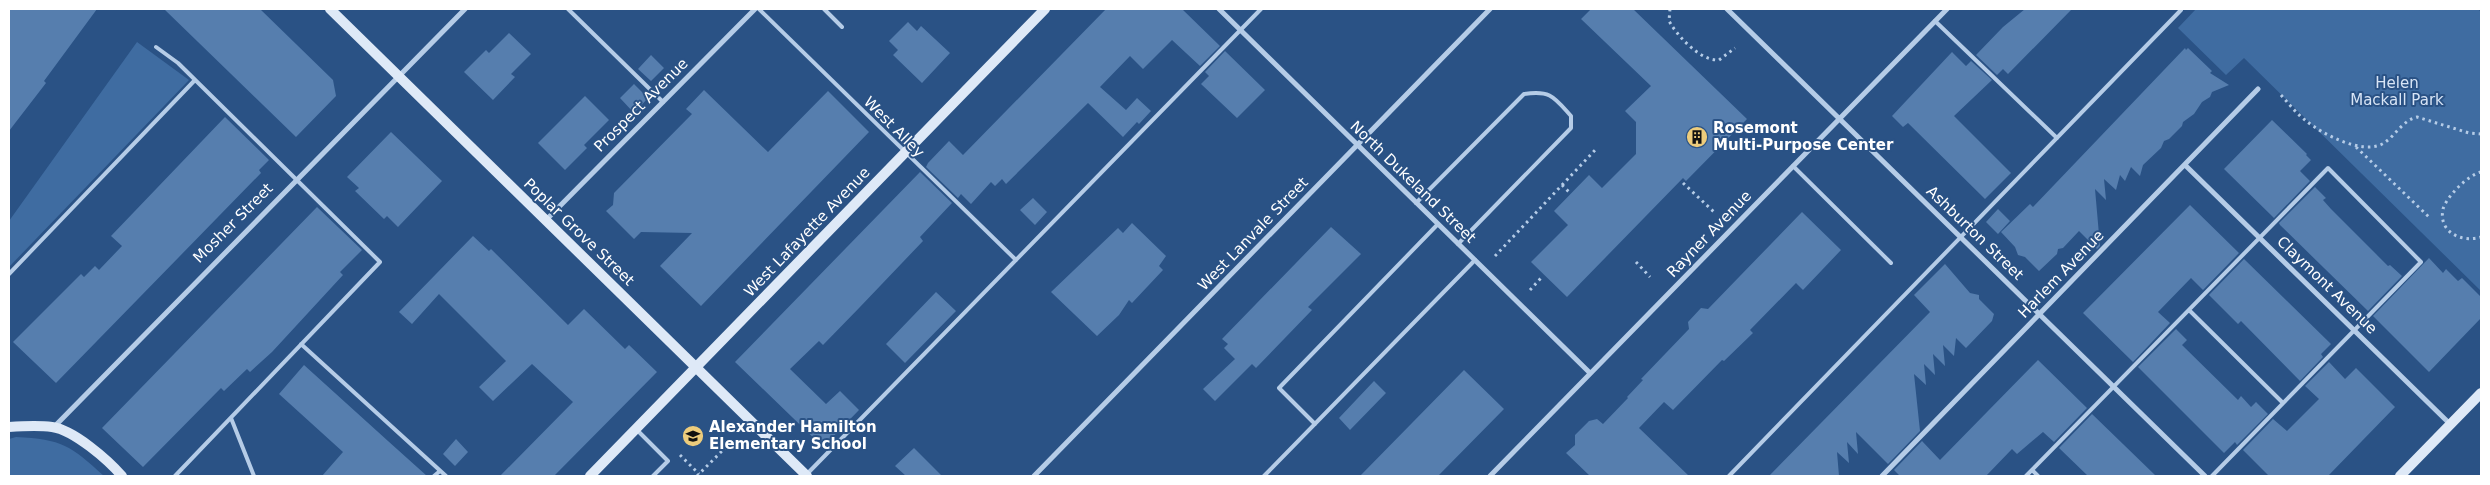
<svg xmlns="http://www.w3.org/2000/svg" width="2490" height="485" font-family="'DejaVu Sans',sans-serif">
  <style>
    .green { fill: #3f6ca1 }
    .building { fill: #567eae }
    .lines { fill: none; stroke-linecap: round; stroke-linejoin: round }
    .path { stroke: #b5cce7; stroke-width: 3; stroke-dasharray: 2.5 4; stroke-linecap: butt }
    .lane { stroke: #b5cce7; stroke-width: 4 }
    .street { stroke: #b5cce7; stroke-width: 5 }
    .secondary { stroke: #dee9f7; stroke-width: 10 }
    .labels { text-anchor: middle; stroke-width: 4; stroke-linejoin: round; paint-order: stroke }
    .park-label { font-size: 15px; fill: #d8e5f6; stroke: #2a5285 }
    .street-label { font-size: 15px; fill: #fff; stroke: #2a5285 }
    .poi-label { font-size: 15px; font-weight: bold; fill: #fff; stroke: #2a5285; text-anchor: start }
  </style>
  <rect width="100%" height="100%" fill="#2a5285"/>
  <path class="green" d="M2196,9H2478L2481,12V291L2244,58L2226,75L2178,28Z
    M137,42L189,80L9,267V221Z
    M16,437C62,439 71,446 104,476H9V439Z"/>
  <path class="building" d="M9,9H97L44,81L46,83L9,131Z
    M164,9H260L333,80L336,96L296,137Z
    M1106,9H1182L1220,46L1200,66L1172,40L1143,69L1130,56L1100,87L1126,110L1137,98L1151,111L1139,124L1137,122L1123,137L1088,103L1006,184L1002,179L995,186L991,182L971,204L961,194L958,198L926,167L928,163L949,141L963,155Z
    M1591,9H1633L1747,119L1686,181L1683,178L1567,297L1531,262L1568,225L1554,211L1589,175L1602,188L1636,154V122L1625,111L1651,86L1581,19Z
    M2025,9H2072L2008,74L2003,69L1997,75L1976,55L2003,27Z
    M908,22L917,31L921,26L950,53L922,83L893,55L898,50L889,41Z
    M509,33L531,54L511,74L515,77L493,100L464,72L486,50L489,53Z
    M2185,48L2186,50L2188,48L2212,71L2210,73L2229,85L2212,92L2210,97L2202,102L2194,114L2183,122L2182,126L2169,139L2164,141L2161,148L2143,165L2140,176L2131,167L2125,181L2120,175L2116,190L2104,179L2106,200L2095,189L2100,246L2097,249L2079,231L2063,248L2058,249L2057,254L2039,271L2025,257L2018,255L2015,247L2001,232L2030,204L2033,207Z
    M1225,51L1265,90L1237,118L1201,84L1209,76L1205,72Z
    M1952,52L1966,66L1971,61L1992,80L1954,116L2011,173L1985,199L1908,123L1903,127L1892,116Z
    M651,55L664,68L651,81L638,69Z
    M634,84L648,98L634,113L620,98Z
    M704,90L768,152L828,91L869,132L701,306L660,266L692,233L641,232L634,239L606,211L613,205L614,193L692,114L686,109Z
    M585,96L609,120L584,145L587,148L565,170L538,143Z
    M225,117L269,160L259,170L261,173L56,383L13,342L81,274L84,277L95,266L99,270L122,246L111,236Z
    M2272,120L2307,154L2306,155L2311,160L2300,171L2310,181L2274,218L2224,169Z
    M391,132L442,181L398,227L387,216L384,219L355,191L359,188L347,177Z
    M920,172L952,203L920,237L923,241L860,307L823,345L819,341L790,369L826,404L840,391L859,410L823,447L735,362Z
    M2315,187L2326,198L2323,200L2331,209L2388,266L2390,265L2402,276L2368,311L2280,225L2279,223Z
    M1033,198L1047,212L1035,225L1020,210Z
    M2190,205L2239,253L2203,290L2191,278L2158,312L2170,323L2133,362L2083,313Z
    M317,207L362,250L340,272L343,275L272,352L250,372L247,369L224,391L221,388L143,467L102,428Z
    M1998,209L2010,221L1998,234L1986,222Z
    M1802,212L1841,250L1803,290L1796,283L1750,330L1753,333L1724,361L1722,360L1673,410L1664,402L1639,428L1689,476H1590L1566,453L1575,445V435L1589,421L1597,419L1603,424L1628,398L1627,397L1643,380L1641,379L1689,329L1688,322L1701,308L1708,309Z
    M1132,223L1166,256L1159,266L1163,270L1132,303L1129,300L1119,315L1097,336L1051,292L1118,228L1123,233Z
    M1331,227L1361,254L1308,307L1312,310L1256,368L1252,364L1215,401L1203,389L1235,359L1224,348L1228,344L1222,339Z
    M473,236L489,251L491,249L568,325L584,309L625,349L629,345L657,372L554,476H500L573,402L532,364L493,401L479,387L506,361L439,294L412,324L399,312Z
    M2429,258L2443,273L2446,269L2458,281L2462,278L2481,297V318L2429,372L2373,316Z
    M2244,259L2331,344L2321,354L2323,357L2300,381L2241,321L2238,324L2209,295Z
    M1945,264L1970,293L1979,295V299L1994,314L1992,321L1966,348L1956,338L1954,356L1943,345L1945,366L1933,354L1935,375L1924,364L1926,385L1914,374L1920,431L1888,464L1856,432L1858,454L1847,442L1849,463L1837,452L1839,476H1769L1930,312L1914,295Z
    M936,292L956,311L905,363L886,344Z
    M2176,329L2187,340L2182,345L2238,400L2241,396L2251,407L2256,402L2268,414L2237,445L2235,442L2224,453L2138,367Z
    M2038,360L2087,408L2054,442L2043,432L2017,454L2012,449L1986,476H1900L1894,470L1922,441L1940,460Z
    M2329,362L2345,379L2356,368L2395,407L2328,476H2269L2243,450L2273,419L2287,431L2319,399L2305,386Z
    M304,365L388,441L427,476H322L343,452L279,394Z
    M1464,370L1504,409L1438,476H1360Z
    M1374,381L1386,393L1350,430L1339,418Z
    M2092,414L2123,444L2156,476H2088L2059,448Z
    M456,439L468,452L455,466L443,454Z
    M914,448L942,476H906L895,466Z"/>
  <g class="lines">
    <path class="path" d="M1670,9L1669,21L1672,26C1681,39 1701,61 1719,60L1735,48
      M2281,95C2289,104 2296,113 2305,120C2322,134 2363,156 2384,143C2395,136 2403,120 2417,117L2469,133L2481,134
      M2356,147L2429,217
      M2481,172C2468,175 2447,196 2443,209C2438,233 2463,243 2481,237
      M1683,183L1714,212
      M1562,185L1569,192
      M1495,256L1597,148
      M1636,262L1650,277
      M1530,290L1541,278
      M680,455L699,474
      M697,476L728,445L737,443"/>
    <path class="lane" d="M568,9L663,102
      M759,9L1016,260
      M824,9L842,27
      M1935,21L2057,138
      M156,47L178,63L380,262L175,476
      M1793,166L1891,263
      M1416,203L1524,94C1551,90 1554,97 1571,116V128L1458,244
      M9,274L195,80
      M2189,310L2283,403
      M301,344L446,476
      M231,418L254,476
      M1315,424L1279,388L1438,224
      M637,430L668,461L653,476
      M2032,470L2038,476
      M807,474L1261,9
      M434,476L440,471
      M1264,476L1475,260
      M1729,476L2181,10
      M2026,476L2328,168L2421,262L2212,476"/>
    <path class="street" d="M1219,9L1590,373
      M1727,9L2205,476
      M2185,165L2450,424
      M546,220L755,9
      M54,427L465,9
      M1034,476L1490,9
      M1490,476L1947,9
      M1882,476L2258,89"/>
    <path class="secondary" d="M330,9L807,476
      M9,427C23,426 38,425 52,427C74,430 108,460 122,476
      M590,476L1045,9
      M2400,476L2481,393"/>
  </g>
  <defs>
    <g id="building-disc" transform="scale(1.125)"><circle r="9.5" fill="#edcc7c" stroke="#2a5285"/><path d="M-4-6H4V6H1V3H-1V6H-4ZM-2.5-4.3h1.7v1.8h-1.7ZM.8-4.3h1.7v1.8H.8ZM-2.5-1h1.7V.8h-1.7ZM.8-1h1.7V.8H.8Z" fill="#111"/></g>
    <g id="school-disc" transform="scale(1.125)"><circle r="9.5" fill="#edcc7c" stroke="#2a5285"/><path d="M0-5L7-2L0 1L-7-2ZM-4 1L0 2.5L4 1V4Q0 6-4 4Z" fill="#111"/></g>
  </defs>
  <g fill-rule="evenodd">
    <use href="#building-disc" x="1697" y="137"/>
    <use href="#school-disc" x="693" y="436"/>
  </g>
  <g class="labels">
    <g class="park-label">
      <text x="2397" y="88">Helen<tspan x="2397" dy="17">Mackall Park</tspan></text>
    </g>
    <g class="street-label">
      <text transform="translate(641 105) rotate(-45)" y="5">Prospect Avenue</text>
      <text transform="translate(894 127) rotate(45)" y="5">West Alley</text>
      <text transform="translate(1413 182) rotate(44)" y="5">North Dukeland Street</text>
      <text transform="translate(233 223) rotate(-45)" y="5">Mosher Street</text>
      <text transform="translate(579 232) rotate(44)" y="5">Poplar Grove Street</text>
      <text transform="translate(807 232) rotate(-46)" y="5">West Lafayette Avenue</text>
      <text transform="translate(1975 233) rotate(44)" y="5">Ashburton Street</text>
      <text transform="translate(1253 234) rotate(-46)" y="5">West Lanvale Street</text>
      <text transform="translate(1709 234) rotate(-46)" y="5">Rayner Avenue</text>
      <text transform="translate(2061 274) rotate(-46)" y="5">Harlem Avenue</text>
      <text transform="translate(2327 285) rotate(44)" y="5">Claymont Avenue</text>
    </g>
    <g class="poi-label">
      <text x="1713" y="133">Rosemont<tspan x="1713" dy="17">Multi-Purpose Center</tspan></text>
      <text x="709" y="432">Alexander Hamilton<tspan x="709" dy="17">Elementary School</tspan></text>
    </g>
  </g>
  <rect width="2490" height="485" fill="none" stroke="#ffffff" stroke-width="20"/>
</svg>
